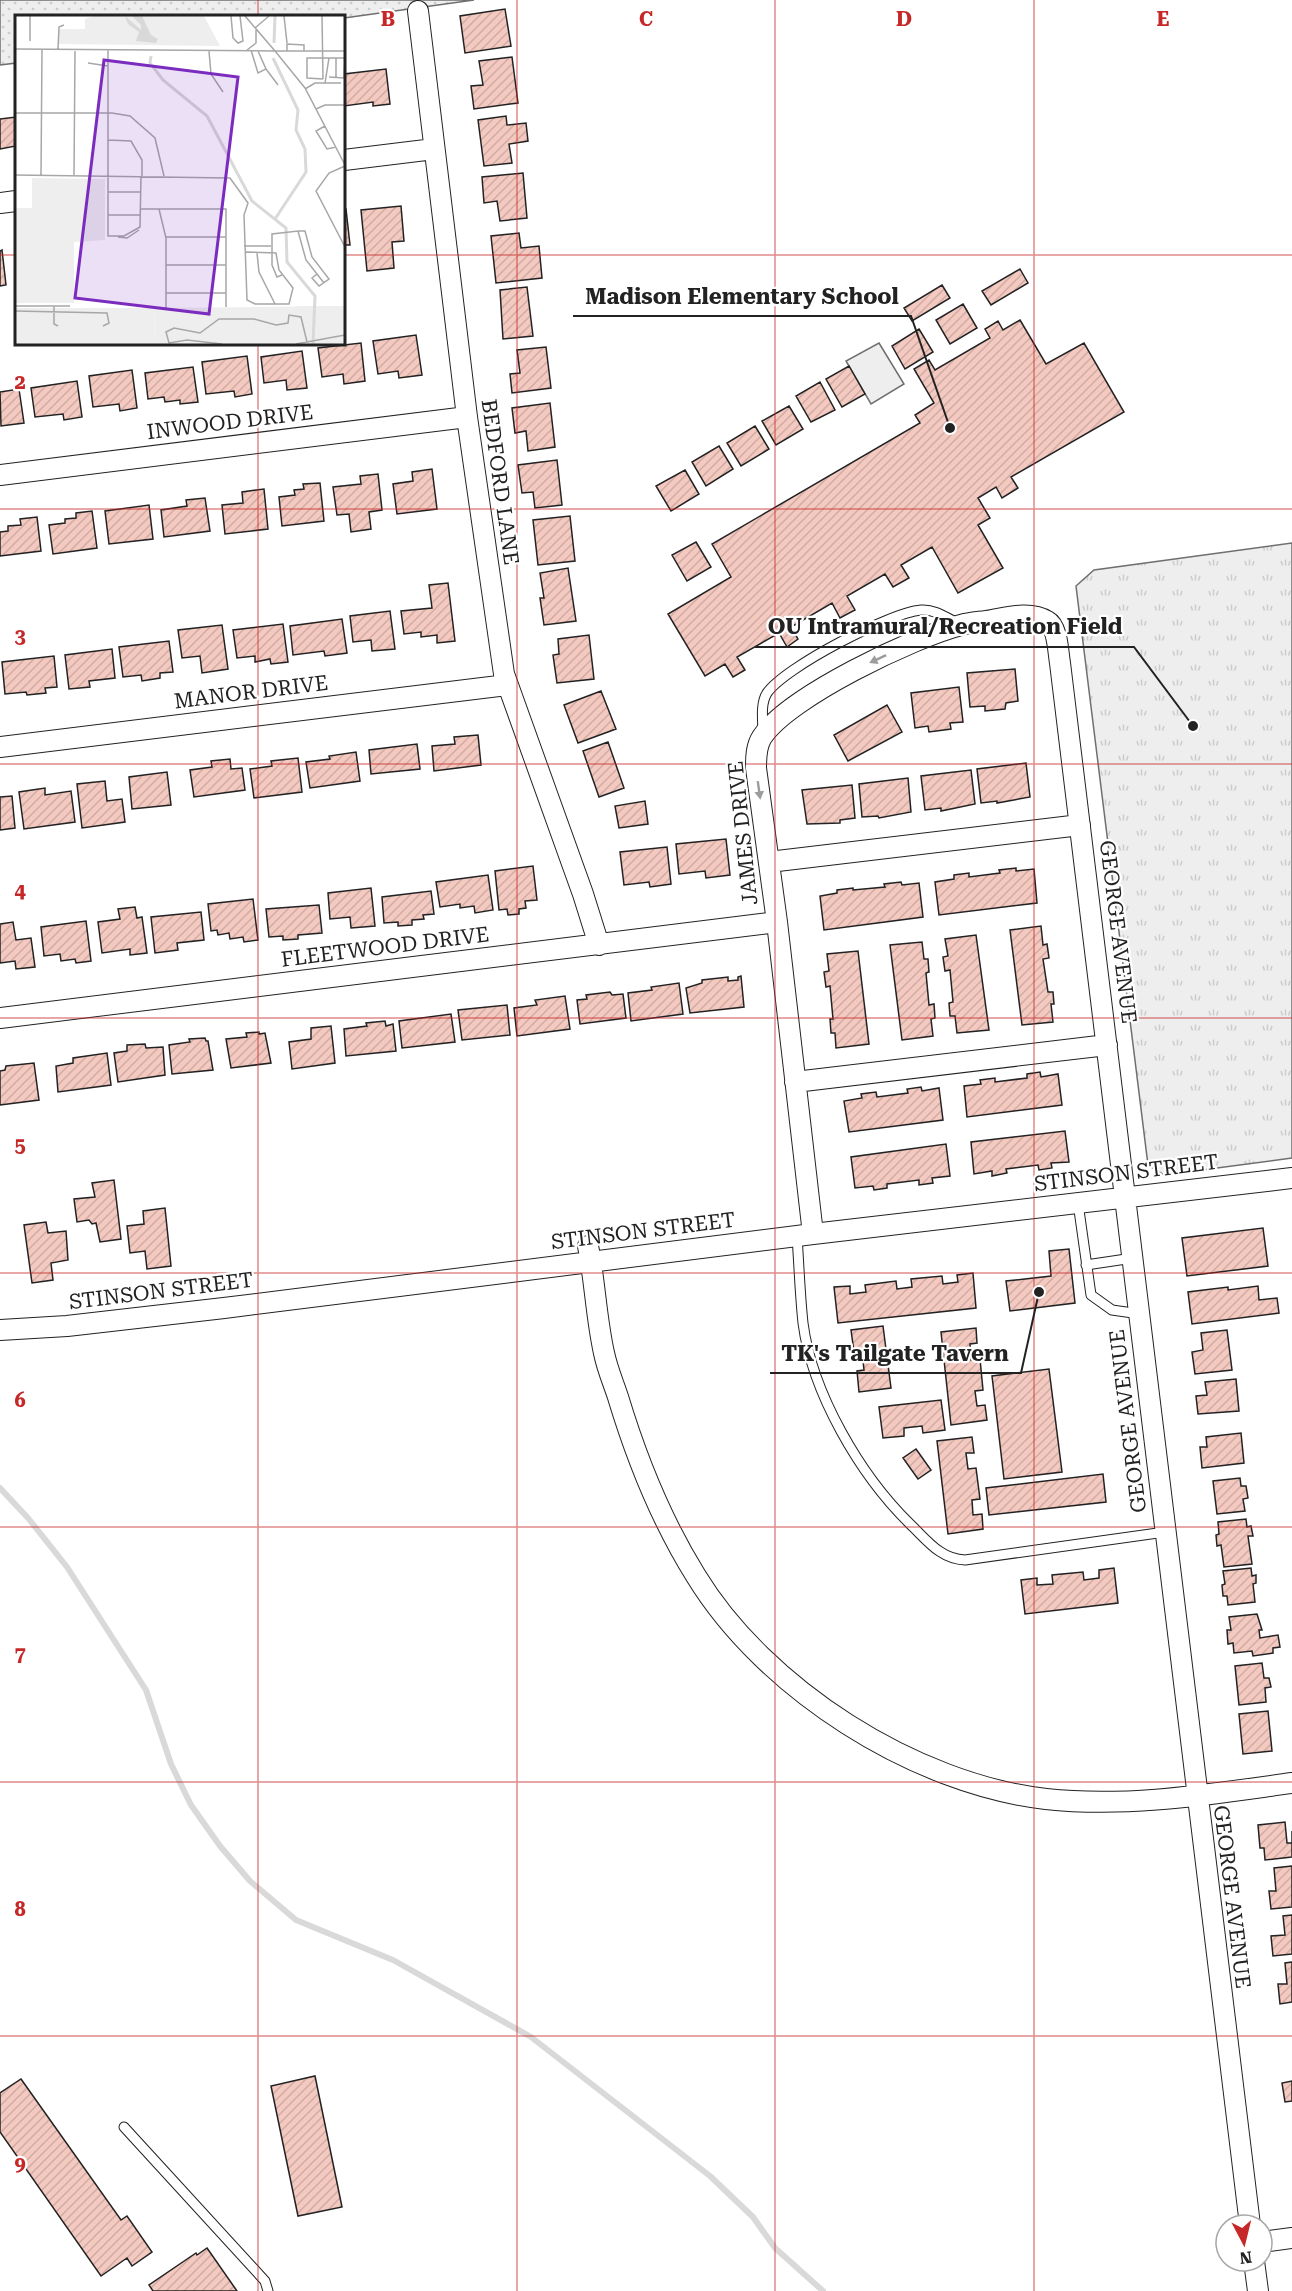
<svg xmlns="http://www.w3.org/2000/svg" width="1292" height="2291" font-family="'Roboto Serif',serif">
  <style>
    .grass { fill: url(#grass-dots); stroke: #6f6f6f; stroke-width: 1.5 }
    .park { fill: url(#park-tufts); stroke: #6f6f6f; stroke-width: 1.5 }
    .pitch { fill: #eee; stroke: #6f6f6f; stroke-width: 1.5 }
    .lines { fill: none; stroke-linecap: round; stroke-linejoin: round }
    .stream { stroke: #d9d9d9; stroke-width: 6 }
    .building { fill: url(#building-hatch); stroke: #222; stroke-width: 1.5 }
    .service-casing { stroke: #222; stroke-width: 11 }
    .minor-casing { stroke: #222; stroke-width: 22 }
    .service { stroke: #fff; stroke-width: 9 }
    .minor { stroke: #fff; stroke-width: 20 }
    .oneway { fill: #9c9c9c }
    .grid { fill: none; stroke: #c62828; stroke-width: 1.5; stroke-opacity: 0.55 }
    .labels { text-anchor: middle; stroke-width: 4.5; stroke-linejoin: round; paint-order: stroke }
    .street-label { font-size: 21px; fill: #222; stroke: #fff }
    .inset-river { fill: none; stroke: #d9d9d9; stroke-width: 3 }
    .inset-road { fill: none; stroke: #a7a7a7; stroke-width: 1.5 }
    .view { fill: #7b2cbf; fill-opacity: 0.15; stroke: #7b2cbf; stroke-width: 3 }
    .inset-edge { fill: none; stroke: #222; stroke-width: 3 }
    .grid-label { font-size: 20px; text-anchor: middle; font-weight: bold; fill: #c62828; stroke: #fff; stroke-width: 4.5; stroke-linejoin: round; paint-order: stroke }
    .leader { fill: none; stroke: #222; stroke-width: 2 }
    .callout-dot { fill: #222; stroke: #fff; stroke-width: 2 }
    .callout-label { font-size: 22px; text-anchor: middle; font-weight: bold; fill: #222; stroke: #fff; stroke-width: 4.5; stroke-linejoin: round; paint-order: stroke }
  </style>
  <defs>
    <pattern id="grass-dots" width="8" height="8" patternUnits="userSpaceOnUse" patternTransform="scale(1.5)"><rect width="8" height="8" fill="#eee"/><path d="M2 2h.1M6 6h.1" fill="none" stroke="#ccc" stroke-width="1.8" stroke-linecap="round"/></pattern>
    <pattern id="park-tufts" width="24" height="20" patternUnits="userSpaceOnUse" patternTransform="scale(1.5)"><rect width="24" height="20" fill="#eee"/><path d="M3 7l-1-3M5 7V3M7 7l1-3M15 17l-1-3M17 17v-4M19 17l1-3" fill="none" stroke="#ccc"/></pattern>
    <pattern id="building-hatch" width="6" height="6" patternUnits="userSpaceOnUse" patternTransform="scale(1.5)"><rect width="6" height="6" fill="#f3c9c0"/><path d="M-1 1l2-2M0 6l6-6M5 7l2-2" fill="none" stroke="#d0aca5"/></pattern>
  </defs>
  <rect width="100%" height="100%" fill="#fff"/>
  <path class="grass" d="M0,0H474L344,18L16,16V63L0,65Z"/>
  <path class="park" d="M1292,543V1158L1164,1175L1148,1165L1076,586L1094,570Z"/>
  <path class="pitch" d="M879,343L904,384L871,404L846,361Z"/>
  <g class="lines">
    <path class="stream" d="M0,1488L28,1518L67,1567L146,1690L171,1764L191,1805L220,1846L250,1881L296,1920L393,1960L531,2037L710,2176L753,2217L775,2248L823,2291"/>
  </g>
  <path class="building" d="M505,9L511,46L465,53L460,16Z
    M512,57L518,103L474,109L471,86L483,85L479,61Z
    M386,69L390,104L373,106V102L344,106V74Z
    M506,116L507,125L526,123L528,141L509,144L512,163L484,166L478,120Z
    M16,117V146L0,149V119Z
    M523,173L527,218L500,221L497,201L484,203L482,177Z
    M401,206L404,241L392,242L394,268L367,271L361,210Z
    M344,209H346L350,245H344Z
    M519,233L521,248L539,246L542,278L496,283L491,236Z
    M2,250L6,285L0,286V251Z
    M1020,269L1028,283L991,305L982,291Z
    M942,285L950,298L912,321L904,308Z
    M527,287L533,336L503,339L500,290Z
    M963,304L977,328L950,344L936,320Z
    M1020,320L1046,364L1084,343L1124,412L1011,477L1018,488L1002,498L996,487L978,498L990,518L978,525L1003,568L958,593L932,547L901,565L909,578L893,587L885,574L847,596L855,610L840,618L832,603L791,627L798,639L787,647L779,633L737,657L745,670L733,677L725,664L705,676L668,614L731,577L712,544L920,423L915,415L934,403L914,369L929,360L935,370L990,338L985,329L998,321L1003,330Z
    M919,329L933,352L905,369L892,346Z
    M416,335L422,375L399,378L398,371L378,374L373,341Z
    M361,343L365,381L344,384L343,374L322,377L318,348Z
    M546,347L551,388L512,393L510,374L520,373L517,350Z
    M302,351L307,388L287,390L286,380L264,383L261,357Z
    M247,356L252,394L235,397L234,391L206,394L202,362Z
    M849,366L865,394L842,407L826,379Z
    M193,367L198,402L180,404V400L165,402L164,397L148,399L145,373Z
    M132,370L137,408L120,411L119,404L93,407L89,376Z
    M77,381L82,417L64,420L63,414L35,417L31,388Z
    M820,382L835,410L811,422L796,396Z
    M19,389L24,423L1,426L0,392Z
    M550,403L555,447L528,451L526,431L515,433L512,408Z
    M789,406L803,429L776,445L762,421Z
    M755,426L769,449L741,466L727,443Z
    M719,446L733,469L706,486L692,462Z
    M557,460L562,505L535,508L533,492L522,493L518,465Z
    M432,469L437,509L397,514L393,484L413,481L412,472Z
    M685,470L699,494L671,511L656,486Z
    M378,474L382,510L369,512L371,529L351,532L349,514L337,515L333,487L361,484L360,476Z
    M320,483L324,521L282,526L279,497L295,495L294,490L304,489L303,484Z
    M264,489L268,529L225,534L222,505L243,503L242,492Z
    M205,498L210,531L164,537L161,510L187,506L186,500Z
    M149,505L153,539L109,544L105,511Z
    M92,511L97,548L53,554L49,525L65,523V519L76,518V513Z
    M570,516L575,561L538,565L533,520Z
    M37,517L41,551L0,556V532L8,531V526L21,525L20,519Z
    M696,542L711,567L687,581L672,555Z
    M568,568L576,621L544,625L540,598H544L540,573Z
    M448,583L455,641L437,643V635L421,637V632L404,634L401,611L432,608L429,585Z
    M390,611L395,649L372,651L371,640L353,642L350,616Z
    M342,619L347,653L325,656L324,651L293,655L290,626Z
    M283,624L288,662L271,664L270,659L255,662V656L237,658L233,630Z
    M222,625L228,669L202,673L200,656L182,658L178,630Z
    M589,635L594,679L557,683L553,655L559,654L558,639Z
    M169,641L173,672L160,673V678L142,681L141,675L123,677L119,647Z
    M112,649L115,678L89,681L90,687L69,689L65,655Z
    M54,656L57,687L45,688L46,693L27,695L26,692L5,694L2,662Z
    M1015,669L1018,701L1006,703L1005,709L985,711V706L970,707L967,673Z
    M959,687L963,722L950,723L951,729L929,732L928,726L915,728L911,693Z
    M601,691L616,729L578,743L564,705Z
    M887,705L902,732L848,761L834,735Z
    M478,735L481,765L434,771L432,746L455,744L454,737Z
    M608,742L624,788L599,797L583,751Z
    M417,744L420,769L371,774L369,750Z
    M356,752L360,781L310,788L306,762L330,759L329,756Z
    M298,758L302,792L254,798L250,769L272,766L271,761Z
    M230,759L231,769L242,768L245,790L194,797L190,770L212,767L211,761Z
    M1026,763L1030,797L997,803V801L981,803L977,769Z
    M971,770L975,804L941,811V808L925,810L921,776Z
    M167,772L171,805L132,809L129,777Z
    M908,778L911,812L879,818L878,816L862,817L859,784Z
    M105,781L107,801L122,799L125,822L82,828L77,784Z
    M852,785L855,818L840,820V823L807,824L802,790Z
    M45,788V795L71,791L75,822L24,829L19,792Z
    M12,796L15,828L0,830V797Z
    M645,801L648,824L619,828L615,806Z
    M726,839L730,875L706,878L705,871L679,874L676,844Z
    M667,847L671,884L650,887L649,882L624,885L620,852Z
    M533,866L537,900L525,901L526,908L519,909V914L508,915L507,909L499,910L495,871Z
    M1016,868V871L1034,869L1037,903L939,915L935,882L954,879V875L969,873V877L1000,873L999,870Z
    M488,875L493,910L475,913L474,906L460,908V904L440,907L436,882Z
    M901,882L902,885L919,883L923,917L824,930L820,896L837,893V890L853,888V890L885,887L884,884Z
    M371,888L375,926L351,928L350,917L330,919L328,893Z
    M431,891L434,914L423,915L424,919L412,920V925L398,926V922L384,923L382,897Z
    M253,899L258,940L244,942L243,937L230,939L229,933L218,935L217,930L211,931L208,904Z
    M319,905L322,933L298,935V939L283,940V936L269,937L266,909Z
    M135,907L137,918L142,917L147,953L130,955V949L102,953L98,922L120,919L118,909Z
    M201,912L204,940L177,943L178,950L155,953L151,917Z
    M86,921L91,961L76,963L75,959L61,961L60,954L44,956L41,927Z
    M13,922L16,940L31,938L35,967L16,969L15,961L0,963V924Z
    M1041,926L1043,945L1047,944L1049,958L1043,959L1048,992H1053L1054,1004H1051L1053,1022L1022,1025L1010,930Z
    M976,935L989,1030L957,1033L955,1016H950L949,1003L953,1002L950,970L945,971L943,957L948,956L945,939Z
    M922,942L924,959H928L929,972L926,973L929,1005L934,1004L935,1018L931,1019L933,1036L902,1040L890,945Z
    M858,951L869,1044L836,1048L835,1033H831L830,1019H833L830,986L826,987L824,972L829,971L827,954Z
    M741,976L744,1007L690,1013L686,988L702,983V980L728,977V981L738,980V977Z
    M679,983L683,1014L631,1021L628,993L652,990L651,987Z
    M610,992L612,995L623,994L626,1018L580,1024L577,1000L587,999L586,995Z
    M565,996L570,1029L517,1036L514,1008L537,1005L535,1000Z
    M507,1005L510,1035L462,1040L458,1010Z
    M451,1014L455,1042L402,1048L399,1021Z
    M385,1021L386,1026L393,1024L396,1051L346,1056L344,1029L367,1026L366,1023Z
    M331,1026L335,1063L292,1069L289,1042L311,1039V1028Z
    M259,1032V1034L265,1033L271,1063L231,1068L226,1039L247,1037L246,1033Z
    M205,1038L206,1041H208L213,1070L172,1074L169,1045L190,1042L189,1039Z
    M145,1044L146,1048L163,1047L165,1075L118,1082L114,1053L127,1051V1045Z
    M107,1053L111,1085L58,1092L56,1066L73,1063V1058Z
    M34,1063L39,1100L0,1105V1071L5,1070L6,1066Z
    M1040,1072L1041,1077L1058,1074L1062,1105L967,1117L964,1086L981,1084L980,1080L995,1078V1082L1027,1078V1074Z
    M921,1087L922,1091L939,1088L943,1120L849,1132L844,1101L862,1098L861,1094L876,1092L877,1097L908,1093L907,1089Z
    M1065,1131L1069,1162L1051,1163L1052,1168L1039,1170L1038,1165L1006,1169L1007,1173L992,1176V1171L974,1174L971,1142Z
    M946,1144L950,1176L932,1178L933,1183L919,1185V1180L887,1184V1188L874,1190L873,1186L855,1188L851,1157Z
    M114,1180L121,1239L100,1242L96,1223L92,1224L89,1220L77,1222L74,1199L95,1197L92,1183Z
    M165,1208L171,1266L147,1269L145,1251L130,1253L127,1226L144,1224L143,1211Z
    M46,1222L48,1233L66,1231L68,1260L51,1263L53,1280L32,1283L24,1225Z
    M1263,1228L1268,1266L1187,1276L1182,1238Z
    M1069,1249L1075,1303L1010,1311L1006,1281L1051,1276L1049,1251Z
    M973,1273L976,1308L838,1323L834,1287L850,1286V1294L866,1292L865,1285L896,1281L897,1289L912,1287L911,1279L942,1276L943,1284L958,1282L957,1275Z
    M1258,1286L1259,1300L1277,1298L1279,1313L1192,1324L1188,1292L1228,1287V1290Z
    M883,1326L891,1388L859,1392L857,1371L864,1370L862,1352H854L851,1330Z
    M976,1328L977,1343L970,1344L971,1360L980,1359L983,1390L975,1391L977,1406L985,1405L987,1420L951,1425L941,1332Z
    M1227,1330L1232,1370L1195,1374L1192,1352L1203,1350L1201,1333Z
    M1049,1369L1062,1472L1004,1479L992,1376Z
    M1236,1379L1239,1411L1198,1414L1196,1396L1207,1395L1205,1382Z
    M941,1400L945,1430L923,1433L922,1426L904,1428V1436L883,1438L879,1407Z
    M1241,1433L1244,1463L1202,1468L1200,1447H1207L1206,1437Z
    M972,1437L974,1453H966L968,1469L976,1468L980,1499L972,1500L973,1515L982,1514L983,1529L948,1534L937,1441Z
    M916,1449L931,1470L918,1479L903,1458Z
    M1103,1474L1106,1502L989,1515L986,1488Z
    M1240,1478L1241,1486H1246L1248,1498L1243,1499L1245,1511L1217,1514L1213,1481Z
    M1246,1519L1247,1527L1251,1526L1253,1536H1248L1252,1564L1224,1567L1221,1545L1217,1546L1216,1535L1219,1534L1218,1522Z
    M1114,1568L1118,1603L1025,1614L1021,1580L1037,1578V1585L1053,1584L1052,1575L1083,1572L1084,1580L1099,1578V1570Z
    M1251,1568L1252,1576L1256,1575V1583L1253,1584L1255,1602L1228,1605L1227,1596H1223L1222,1585L1225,1584L1223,1571Z
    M1257,1614L1262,1630H1259L1260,1638L1278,1635L1280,1647L1273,1648V1653L1253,1656L1252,1651L1234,1653L1233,1643L1228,1644L1227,1630H1231L1229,1617Z
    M1262,1663L1264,1678H1269L1271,1687L1265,1688L1266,1702L1239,1705L1235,1666Z
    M1268,1711L1272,1751L1243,1754L1239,1714Z
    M1285,1822L1287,1843H1292V1831V1857L1265,1860L1264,1848H1260L1258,1825Z
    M1292,1866V1907L1271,1909L1269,1891H1276L1274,1868Z
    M1292,1915V1954L1273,1956L1271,1936L1285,1935L1283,1916Z
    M1292,1962V2002L1280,2004L1278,1984H1287L1285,1963Z
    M315,2076L342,2207L298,2216L271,2086Z
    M21,2079L121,2220L127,2216L152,2252L132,2266L127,2258L101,2276L0,2132V2093Z
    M1292,2081V2101L1285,2102L1282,2083Z
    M207,2248L237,2291H153L149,2285L196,2253L197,2255Z"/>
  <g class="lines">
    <g class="service-casing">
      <path id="service" d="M763,734C763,721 760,704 767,693C785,667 889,613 921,610C935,609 947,618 959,624
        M1078,1203L1091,1295L1112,1310L1140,1314
        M797,1236C799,1265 800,1295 803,1323C812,1393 860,1475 910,1524C927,1540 940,1559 965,1560L1165,1532
        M1086,1265L1133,1258
        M124,2127L265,2281L268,2291"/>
    </g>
    <g class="minor-casing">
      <path id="minor" d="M418,11L467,417L504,674L583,894L599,945
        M344,160L434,149
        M0,203L16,201
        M0,475L467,417
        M0,747L507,685
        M769,862L1080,825
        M0,1018L777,922
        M795,1082L1107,1045
        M813,1234L777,922L756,768C756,758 756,746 762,737C788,697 914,637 961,625C971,622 982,622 992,620C1008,617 1031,611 1047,621C1058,627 1058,652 1060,663C1125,1184 1184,1705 1250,2225
        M588,1246C595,1281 596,1317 604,1353C607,1368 613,1382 618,1397C637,1460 661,1520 696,1576C765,1689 914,1784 1046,1799C1128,1808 1211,1794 1292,1783
        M0,1330L67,1326L224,1308L813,1234L1292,1178
        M1262,2242L1292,2238
        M1254,2261L1258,2291"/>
    </g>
    <use href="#service" class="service"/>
    <use href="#minor" class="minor"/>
  </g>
  <defs><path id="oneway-solid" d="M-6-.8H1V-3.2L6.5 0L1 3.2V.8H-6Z" transform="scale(1.5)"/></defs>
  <g class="oneway">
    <use href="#oneway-solid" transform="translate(878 659) rotate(155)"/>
    <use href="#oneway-solid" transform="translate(759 790) rotate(82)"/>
  </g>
  <path class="grid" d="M258,0V16M517,0V2291M775,0V2291M1034,0V2291M0,255H16M344,255H1292M258,344V2291M0,509H1292M0,764H1292M0,1018H1292M0,1273H1292M0,1527H1292M0,1782H1292M0,2036H1292"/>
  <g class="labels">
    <g class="street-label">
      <text transform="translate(230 422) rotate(-7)" y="7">INWOOD DRIVE</text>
      <text transform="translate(500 482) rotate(82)" y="7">BEDFORD LANE</text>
      <text transform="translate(251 692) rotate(-7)" y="7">MANOR DRIVE</text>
      <text transform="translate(743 833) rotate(-96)" y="7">JAMES DRIVE</text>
      <text transform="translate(1118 932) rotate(83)" y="7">GEORGE AVENUE</text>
      <text transform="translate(385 947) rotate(-7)" y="7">FLEETWOOD DRIVE</text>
      <text transform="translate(1126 1173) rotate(-7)" y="7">STINSON STREET</text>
      <text transform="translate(643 1231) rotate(-7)" y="7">STINSON STREET</text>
      <text transform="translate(161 1291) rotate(-7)" y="7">STINSON STREET</text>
      <text transform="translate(1128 1421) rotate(-97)" y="7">GEORGE AVENUE</text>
      <text transform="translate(1232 1897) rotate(83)" y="7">GEORGE AVENUE</text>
    </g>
  </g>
  <g transform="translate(15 15)">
    <rect width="330" height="330" fill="#fff"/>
    <path d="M330,291V329H140L139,293Z" fill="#eee"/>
    <path d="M281,291H330V301L307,304L301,329H294L297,310Z" fill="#eee"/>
    <path d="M79,1H189L205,31L43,29V14H70V4ZM17,163L90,164V225L59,227V288H0V193H17ZM0,293H139L140,329H0Z" fill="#eee"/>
    <path d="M104,298L125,305L137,329H104ZM0,310L10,317L16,329H0Z" fill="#eee"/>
    <path d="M110,1L126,15V10L117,1H127L136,20L143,24L141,28L121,26L124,17L113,9Z" fill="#d9d9d9"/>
    <path class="inset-river" d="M259,28L260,1M136,41L135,48L148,65L192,101L237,186L271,213L272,247L300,281L298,329M258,43L283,95L281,115L290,134L291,157L260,204"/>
    <path class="inset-road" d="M15,1V26M216,1L218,23L223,28L228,26L225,1M230,1L260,36H330M269,1L272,28M307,1L308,64M240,13L254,1M0,34L260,36L290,73L330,150M43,34L44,12L49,10M93,35V221H109L125,212L126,161M232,35L241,28V15M236,35L243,58L251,54L243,36M194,36L196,59L208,77M272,36V29L289,30V36M73,48L93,51M251,54L263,70M321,62V43M308,64L292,63V43H314M310,68L314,43H330L329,63L314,62M290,74L300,68H326M301,94L310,90H330M0,98H97L115,101L140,123L149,161M310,111L301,116L312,134L321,132M93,125L116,126L127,145V161M330,151L314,158L301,176L330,232M0,160L215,163L233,188L229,200L232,285L240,289H274L278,273L264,255L261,238L231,237M26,160L27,34M59,160L60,36M93,177H125M125,194H211V292M144,194L151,223V293M93,200H125M283,216H290L297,242L314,264L304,271L297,263L302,259M103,222L112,223L124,215M150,222H211M229,231H256M242,238L244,257L260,289M151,250H211M267,260L262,262L257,250V219L283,216L291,245L309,268M151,278H211M0,291H55M39,291V309L43,311M0,296L92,298L94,308L88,311M207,329L172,325L154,328L151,317L159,313L185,318L204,304H239L261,310L273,308L274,300L286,302L292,327M281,329L330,320"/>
    <path class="view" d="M89,45L223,62L194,299L60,283Z"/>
    <rect width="330" height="330" class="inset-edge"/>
  </g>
  <g class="grid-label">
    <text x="388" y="26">B</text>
    <text x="646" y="26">C</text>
    <text x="904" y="26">D</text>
    <text x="1163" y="26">E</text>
    <text x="20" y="389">2</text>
    <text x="20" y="643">3</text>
    <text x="20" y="898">4</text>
    <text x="20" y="1152">5</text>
    <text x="20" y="1407">6</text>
    <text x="20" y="1661">7</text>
    <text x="20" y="1916">8</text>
    <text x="20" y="2171">9</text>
  </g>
  <path class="leader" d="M950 428L911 316H573M1193 726L1134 647H755M1039 1292L1021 1373H770"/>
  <g class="callout-dot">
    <circle cx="950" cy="428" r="6"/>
    <circle cx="1193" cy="726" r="6"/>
    <circle cx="1039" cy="1292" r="6"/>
  </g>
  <g class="callout-label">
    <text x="742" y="304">Madison Elementary School</text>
    <text x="945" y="634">OU Intramural/Recreation Field</text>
    <text x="895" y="1361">TK's Tailgate Tavern</text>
  </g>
  <g transform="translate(1244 2243) rotate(173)"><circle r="28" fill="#ffffff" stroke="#a7a7a7" stroke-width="1.5"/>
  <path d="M0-4.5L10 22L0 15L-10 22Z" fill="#c62828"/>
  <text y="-9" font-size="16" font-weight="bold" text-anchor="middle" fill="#222222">N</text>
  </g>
</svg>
